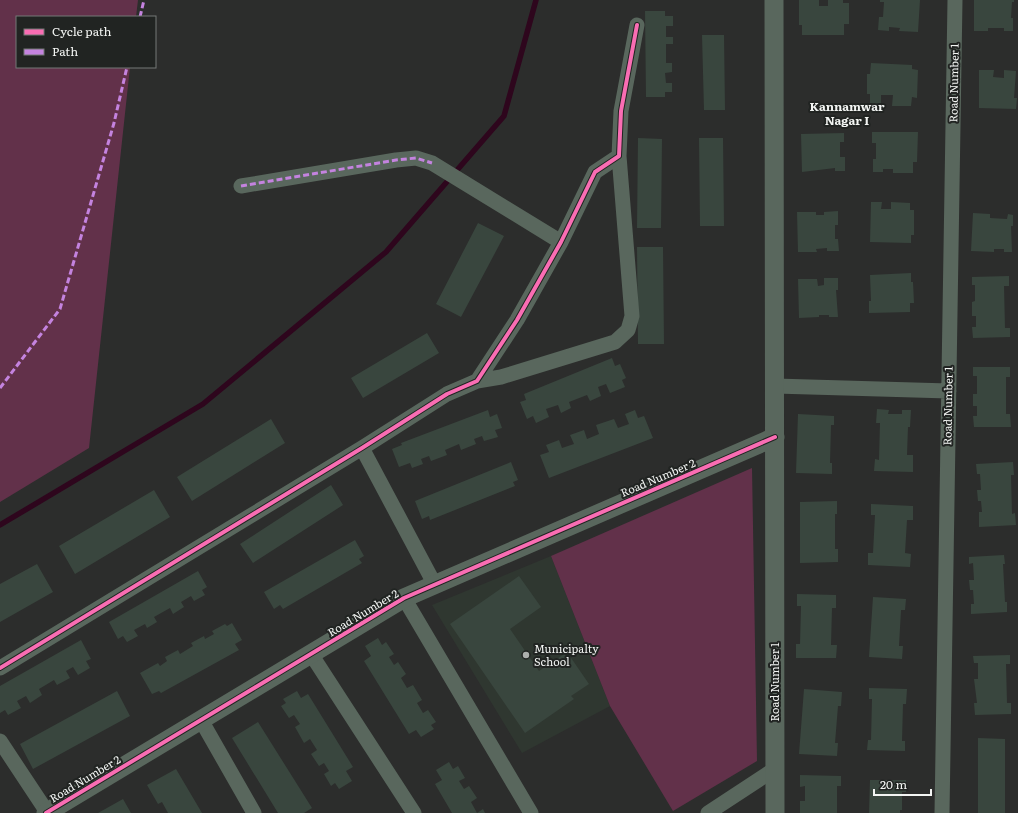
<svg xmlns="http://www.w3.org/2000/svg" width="1018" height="813" font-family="Literata,serif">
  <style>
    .built { fill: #2f3730 }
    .green { fill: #62314a }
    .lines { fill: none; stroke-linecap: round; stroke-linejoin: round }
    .stream { stroke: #2e061d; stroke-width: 5.5 }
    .building { fill: #39463e }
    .minor { stroke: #59675d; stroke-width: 15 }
    .tertiary { stroke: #59675d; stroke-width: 19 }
    .quiet { stroke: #c483df; stroke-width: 3; stroke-dasharray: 6 3; stroke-linecap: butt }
    .cycleway-casing { stroke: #212422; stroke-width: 6 }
    .cycleway { stroke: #f96db3; stroke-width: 4 }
    .poi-dot { fill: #adafad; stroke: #212422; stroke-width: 1.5 }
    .labels { text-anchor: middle; stroke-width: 4; stroke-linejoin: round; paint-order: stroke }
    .street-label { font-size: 11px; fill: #f3f5f3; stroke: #212422 }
    .poi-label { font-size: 11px; fill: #f3f5f3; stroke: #212422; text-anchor: start }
    .neighbourhood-label { font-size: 12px; font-weight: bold; fill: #f3f5f3; stroke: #212422 }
  </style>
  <rect width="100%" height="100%" fill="#2c2d2c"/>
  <path class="built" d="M551,556L610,706L522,753L432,605Z"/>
  <path class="green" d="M0,0H138L136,17H17V67H130L89,448L0,502Z
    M752,468L757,761L673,811L610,706L551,556Z"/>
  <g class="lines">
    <path class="stream" d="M0,525L203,404L386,252L504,116L536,0"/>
  </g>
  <path class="building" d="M799,0H819V6H828V0H843V3H849V24H844V35H802V25H799Z
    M880,0H920L918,32L899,31L900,28L889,27V31L878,30L879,17H883L884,2H880Z
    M974,0H1014V2H1012L1011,18H1013V31H1004V28H988V31H974Z
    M645,11H665V16H673V26H666V37H673V44H666V63H672V72L665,73L666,83H672V92H665V97H646Z
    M702,35H724L725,110H704Z
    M871,63L912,65V69L918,70L917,98L912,97L911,106H892L893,95H881V105H870V94H867V74H870Z
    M979,70H994L993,77L1004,78V70L1016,71L1014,98H1017L1016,109L979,108Z
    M872,132H918L917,162H913V173H893V169H883V172H873V159H876V143H872Z
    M844,133V142H840V157H845V171H835V168L802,172L801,134Z
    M638,138L662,139L661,228H637Z
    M699,138H723L724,226H700Z
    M871,202H882L881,209H891V202L910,203V210H914V235H911V243L870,242Z
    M838,211V225H835V239H838L839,251H827V248L816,249L817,252H798L797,212H816V215H824V212Z
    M973,213L990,214V218L1007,219L1008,214L1013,215V226H1011L1012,252H1004V249H994V252L971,251Z
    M478,223L504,236L461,317L436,304Z
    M637,247H663L664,344H638Z
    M911,273V282H913L914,303H910V312L869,313V301H871L870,275Z
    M1009,276V286H1004L1005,328H1010V337L973,338L972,327H976V316H972V302L975,301V285H972V277Z
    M824,278H838V290H836L838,317H829V315H819V317L799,318L798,279H817L818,286L824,285Z
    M427,333L439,353L363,398L351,378Z
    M612,358L615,366L620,364L626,378L622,380L625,387L610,393L606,384L598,387L601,396L590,401L587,395L569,402L571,408L561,413L558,405L546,409L549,417L536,423L533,416L527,419L520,402L526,400L524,394Z
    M973,367H1010V377H1006V414H1010L1011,427H974L973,416H977V406H973V394H977V376H973Z
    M877,409L889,410L888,414H902V410H911L910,427H908L907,455H913V472L874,471L875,459L879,460L880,423H876Z
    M488,410L490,417L497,414L502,428L495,430L498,437L484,441L482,436L474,439L476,444L461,450L459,444L445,450L447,455L431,461L429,456L421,459L423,464L412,468L410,463L399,467L392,449L402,445L401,443Z
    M635,410L638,418L644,416L653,438L549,478L540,455L549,452L546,445L559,440L562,448L574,444L570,435L584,430L587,439L599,434L596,425L614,419L618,428L629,424L625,414Z
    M798,414L834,416V425H831L830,463H832V474L796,473Z
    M271,419L285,443L192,501L177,477Z
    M511,462L518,480L513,482L515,486L430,520L429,516L422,519L415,501Z
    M1013,462L1014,475H1011L1012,514L1015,513L1016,525L979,527V512H982L981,501H978L977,490H981L980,474H977L976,464Z
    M331,485L343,505L253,563L240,544Z
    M154,490L170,517L75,574L59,546Z
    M837,501V514H835V549H838V562L800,563V502Z
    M871,504L913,506V520H907L905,553L911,554L910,567L868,565V553H873L875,515H871Z
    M355,540L364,556L359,559L362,563L283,609L280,605L274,609L264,592Z
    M1004,555L1005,564H1003L1005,602H1007V612L971,614V604H974L973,590H970L969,580H974L973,563L969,564V557Z
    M37,564L53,592L0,622V584Z
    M198,571L207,587L202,590L205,595L194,601L191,596L181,602L184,607L173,614L170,608L154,617L157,622L147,628L145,624L134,630L138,636L127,642L123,636L118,639L109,622Z
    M519,576L541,607L510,629L539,671L567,652L589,684L571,696L574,699L525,733L450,624Z
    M797,594L836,595V608H832L831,645H837L836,658H796V644H800L801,606H797Z
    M873,597L906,599L905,610H901L899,646H903L902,659L869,657Z
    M232,623L242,640L235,644L239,650L161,693L159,691L152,694L140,673L158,663L160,666L167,661L165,657L178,650L180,654L193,646L191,643L204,636L205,639L214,634L212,631L225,624L227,626Z
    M378,638L382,645L386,642L394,654L389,657L394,665L398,662L406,674L401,678L407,688L413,685L422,700L417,703L423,713L428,710L436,722L431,725L434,729L421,737L416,730L409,734L364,661L371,656L365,646Z
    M81,640L91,659L86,661L90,668L78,675L73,667L66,671L70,678L57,685L54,680L39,689L42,695L30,703L26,696L17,701L21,708L8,715L5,710L0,713V686Z
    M1010,655V664H1006L1007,703H1011V714L975,715L974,703H977L974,679H978V663H974L973,656Z
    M869,688L907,689L906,704H903L902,741H905V751L867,750L868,740H871L872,699H869Z
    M804,689L842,692L841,706H838L835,743H838L837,756L799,754Z
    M117,691L130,716L33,769L20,744Z
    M297,691L301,698L308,694L353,767L346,771L352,781L339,789L335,783L331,786L324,774L329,771L324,763L319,766L311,754L317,750L310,739L304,743L295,727L300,724L294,715L289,718L281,706L286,703L283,699Z
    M258,722L312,808L304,813H278L232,738Z
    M978,738L1005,739V813H978Z
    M449,762L453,769L458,766L465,778L459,781L464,789L469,786L477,798L471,802L477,813L483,809L485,813H452L435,784L442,780L436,770Z
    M176,769L202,813H168L162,802L158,804L147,785Z
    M800,775L841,776V786H837V813H800V801H805V786L800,787Z
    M870,780H906V792H902V810H900V813H869Z
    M123,799L131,813H98Z"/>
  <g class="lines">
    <path class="minor" d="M241,186L396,160L416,158L432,163L561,242
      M477,381L501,377L615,342L628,330L632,316L619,156
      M775,386L949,391
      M362,448L435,585
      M404,598L531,813
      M311,654L414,813
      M0,668L362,448L447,394L477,381L517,320L561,242L595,172L619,156L621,111L637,25
      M201,720L254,813
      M0,741L47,812
      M708,813L775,769
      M942,813L955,0"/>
    <path class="tertiary" d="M774,0L775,813
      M46,813L404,598L775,437"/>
    <path class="quiet" d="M140,17L144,0
      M241,186L396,160L416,158L432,163
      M0,388L60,309L114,123L127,67"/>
    <g class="cycleway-casing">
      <path id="cycleway" d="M0,668L362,448L447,394L477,381L517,320L561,242L595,172L619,156L621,111L637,25
        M46,813L404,598L775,437"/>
    </g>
    <use href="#cycleway" class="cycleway"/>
  </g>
  <circle class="poi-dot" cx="526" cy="655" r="4"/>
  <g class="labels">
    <g class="street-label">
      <text transform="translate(954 83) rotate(-89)" y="4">Road Number 1</text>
      <text transform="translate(948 406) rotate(-89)" y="4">Road Number 1</text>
      <text transform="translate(658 478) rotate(-23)" y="4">Road Number 2</text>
      <text transform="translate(363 613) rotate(-31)" y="4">Road Number 2</text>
      <text transform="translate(775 682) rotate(-90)" y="4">Road Number 1</text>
      <text transform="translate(85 779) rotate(-31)" y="4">Road Number 2</text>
    </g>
    <g class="poi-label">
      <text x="534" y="653">Municipalty<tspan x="534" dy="13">School</tspan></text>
    </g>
    <g class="neighbourhood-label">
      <text x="847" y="111">Kannamwar<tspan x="847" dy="14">Nagar I</tspan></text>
    </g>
  </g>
  <rect x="16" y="16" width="140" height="52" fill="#212422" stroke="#757876"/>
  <rect x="24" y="29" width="20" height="6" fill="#f96db3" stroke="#757876"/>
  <text x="52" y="36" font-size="12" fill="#f3f5f3">Cycle path</text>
  <rect x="24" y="49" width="20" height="6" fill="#c483df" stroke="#757876"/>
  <text x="52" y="56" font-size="12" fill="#f3f5f3">Path</text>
  <path d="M874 789v6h57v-6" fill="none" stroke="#f3f5f3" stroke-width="2"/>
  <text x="880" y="789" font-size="12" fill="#f3f5f3" stroke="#212422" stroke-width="3" paint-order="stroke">20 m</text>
</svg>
